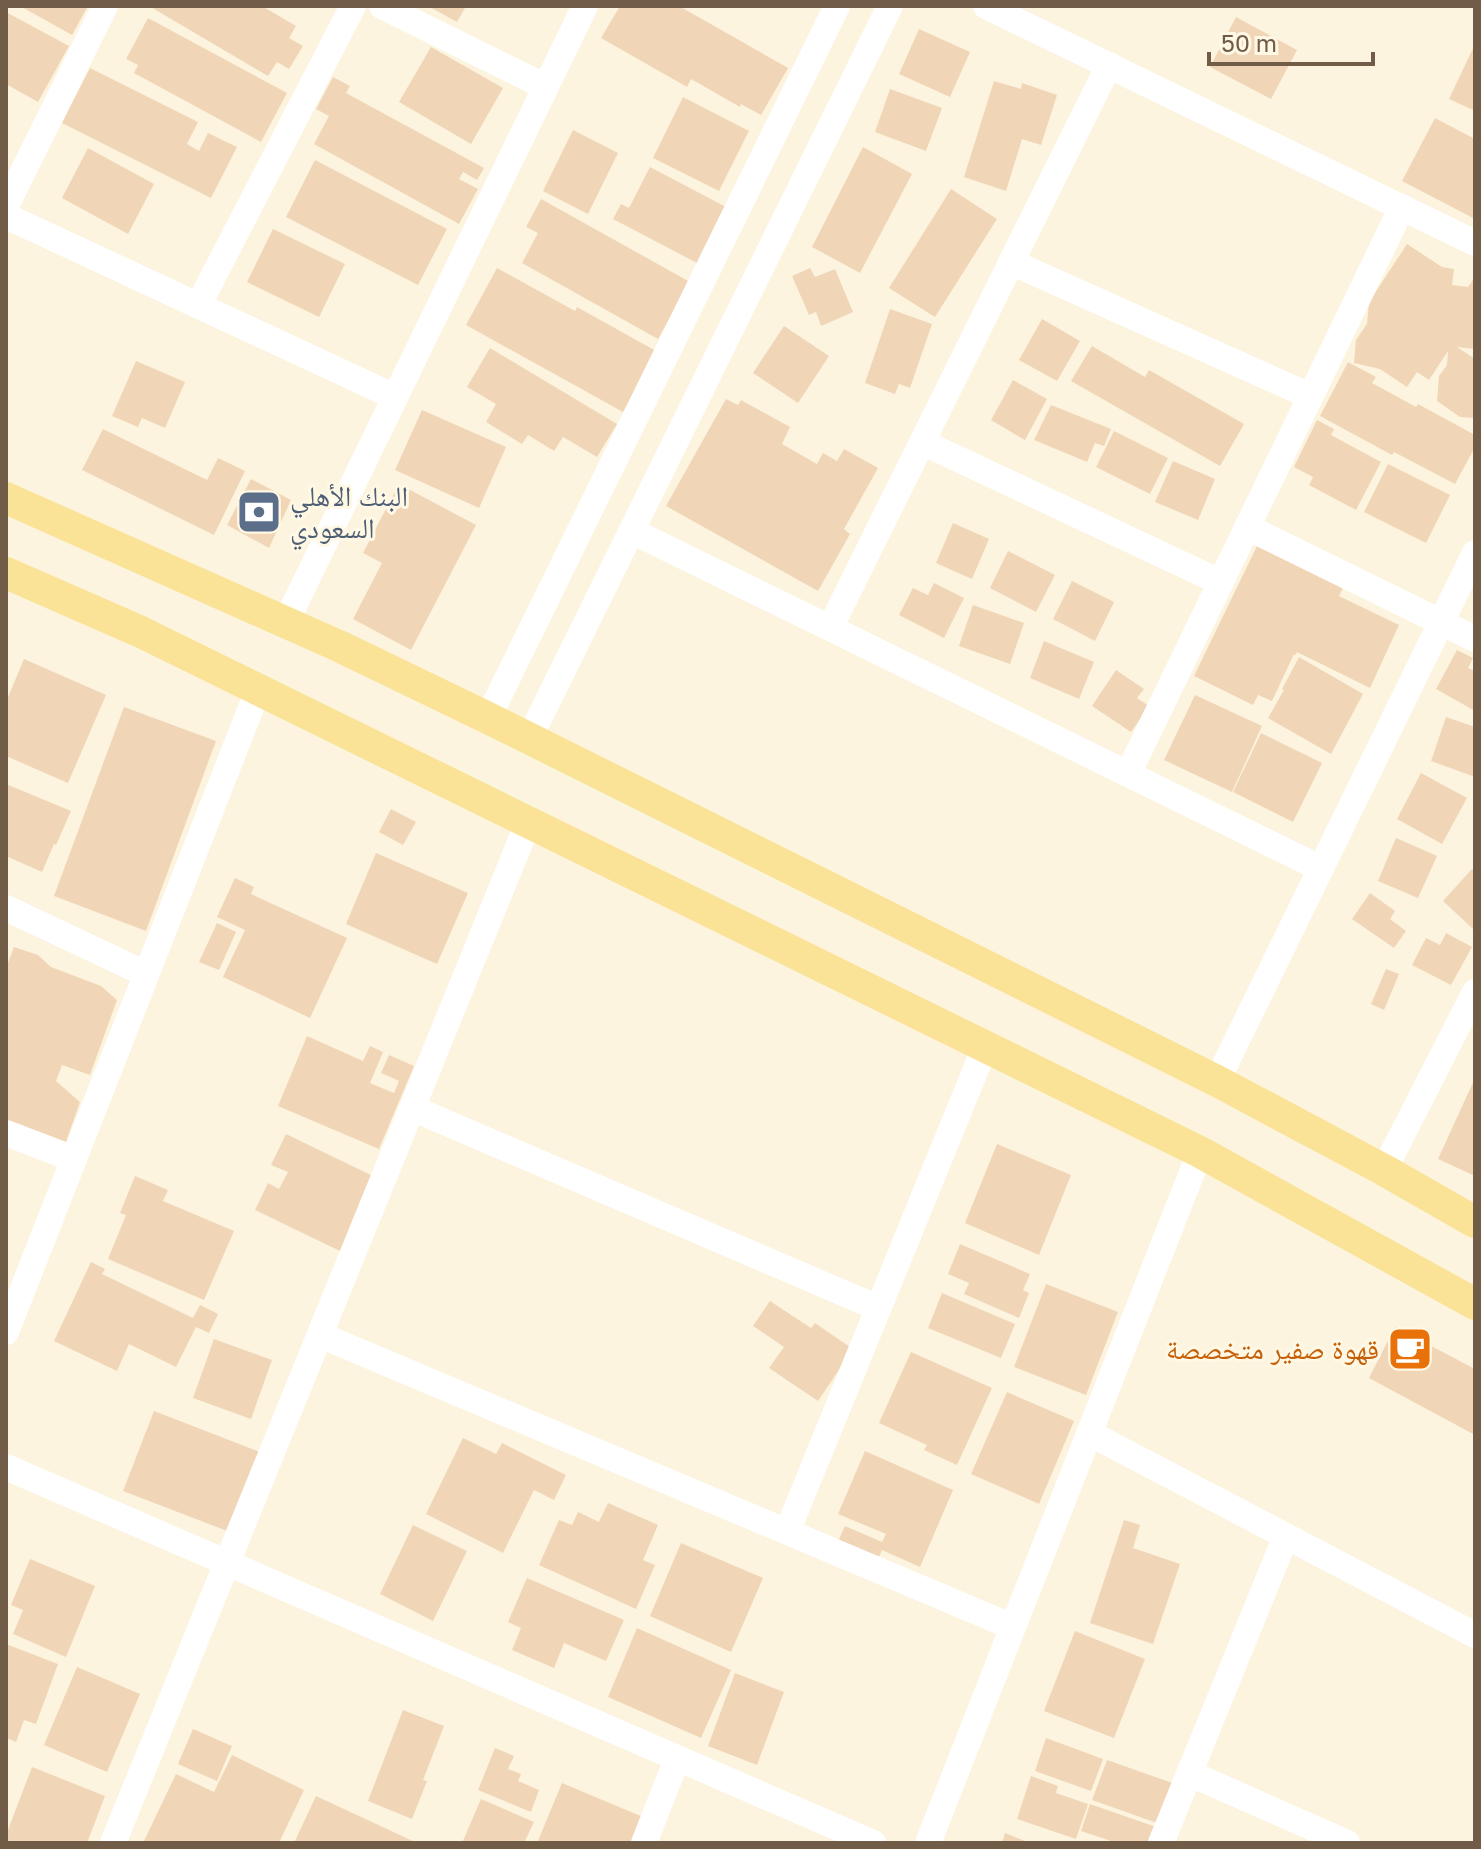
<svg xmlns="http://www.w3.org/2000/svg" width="1481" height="1849" font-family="'Golos Text','Noto Naskh Arabic',sans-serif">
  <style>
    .building { fill: #f0d6b7 }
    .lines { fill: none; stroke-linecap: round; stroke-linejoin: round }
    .minor { stroke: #fff; stroke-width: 26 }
    .major { stroke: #fae397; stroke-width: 32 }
    .labels { text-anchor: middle; stroke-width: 6; stroke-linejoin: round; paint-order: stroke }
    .service-label { font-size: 28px; fill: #4e5e75; stroke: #fff8e4; text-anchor: start }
    .food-label { font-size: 28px; fill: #c56008; stroke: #fff8e4; text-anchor: end }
  </style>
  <rect width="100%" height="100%" fill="#fcf4df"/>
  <path class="building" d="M20,6H88L72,35Z
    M149,6H262L296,26L289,38L303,46L289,69L277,62L268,76Z
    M428,6H466L457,22Z
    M620,6H679L788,68L761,115L741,104L740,107L691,79L687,87L601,38Z
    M6,12L69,46L38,102L6,84Z
    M1236,17L1297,50L1271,99L1210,67Z
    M148,18L287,93L261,142L134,73L138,65L126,59Z
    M919,29L970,52L950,97L899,74Z
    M1475,44V111L1449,99Z
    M431,47L503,88L471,144L399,102Z
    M90,68L198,122L187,144L199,151L208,133L237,147L211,198L62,123Z
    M333,77L350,86L346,93L484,168L477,180L463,172L459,179L478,189L459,224L314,144L329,116L316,109Z
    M994,81L1021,89L1022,83L1057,95L1041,145L1022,139L1006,191L964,177Z
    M890,89L942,108L926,151L875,132Z
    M683,97L749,131L719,191L653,158Z
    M1435,118L1475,139V219L1402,181Z
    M573,130L618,153L588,214L543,191Z
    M863,147L912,174L860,273L812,247Z
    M88,148L154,184L128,234L62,198Z
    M315,160L447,229L418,285L286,217Z
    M650,167L726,207L697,263L613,219L621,204L629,208Z
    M951,189L997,219L935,317L889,288Z
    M541,199L690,282L658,339L522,263L538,233L526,227Z
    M273,229L345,264L319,317L247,282Z
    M1407,244L1442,267L1454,269L1452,285L1468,287L1475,277V349L1457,347L1475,359V418L1460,417L1437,401L1439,376L1447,365L1448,351L1429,380L1417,372L1407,387L1380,369L1354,363L1356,340L1367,324L1369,302Z
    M497,268L575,311L577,307L656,351L623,412L466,325Z
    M810,268L815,277L835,269L853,312L821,326L816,312L809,315L792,276Z
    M890,309L932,324L910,388L899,384L895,394L865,383Z
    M1042,319L1080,341L1057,381L1019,360Z
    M784,326L829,356L798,403L753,373Z
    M1092,346L1145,377L1149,370L1244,424L1220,466L1071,381Z
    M490,348L617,424L597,457L563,437L554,451L528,435L522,444L486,422L496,404L467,387Z
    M136,361L185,382L165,428L142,418L138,427L112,416Z
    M1348,362L1376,377L1372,383L1416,407L1418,404L1475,435V447L1455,484L1394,452L1392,455L1320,416Z
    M1013,380L1047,399L1025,440L991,420Z
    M726,399L738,405L741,400L790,427L782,444L817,464L823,453L837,461L844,449L878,468L844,529L850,534L818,591L666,506Z
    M1051,405L1111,429L1104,446L1095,443L1087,462L1034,440Z
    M422,410L506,447L479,508L395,470Z
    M1317,420L1334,429L1331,435L1381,462L1356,510L1309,485L1313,477L1294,467Z
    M103,429L207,480L218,458L245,471L214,535L82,470Z
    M1114,431L1168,458L1150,494L1096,467Z
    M1173,461L1215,479L1198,520L1155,502Z
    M1388,464L1450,495L1426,543L1364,512Z
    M251,479L291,500L269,548L227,525Z
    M399,484L476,525L411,650L353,619L382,563L363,553Z
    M953,523L989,539L972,579L936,563Z
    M1257,546L1343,588L1339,596L1399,625L1370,688L1297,652L1296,655L1294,654L1272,701L1258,695L1253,705L1194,676Z
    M1008,551L1055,575L1036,612L990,588Z
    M1072,581L1114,602L1095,641L1053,619Z
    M934,583L964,598L944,638L899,615L913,588L928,595Z
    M973,605L1024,623L1010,664L959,646Z
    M1044,641L1094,662L1079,699L1030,678Z
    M1457,650L1473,658L1468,668L1475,671V711L1436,689Z
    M1299,657L1363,694L1331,754L1268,718L1284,690L1282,689Z
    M24,659L106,695L68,783L6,756V702Z
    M1116,670L1144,689L1137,698L1149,706L1131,732L1092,706Z
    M1195,695L1262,726L1232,792L1164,760Z
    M124,707L216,741L146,931L54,896Z
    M1446,717L1475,727V777L1431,761Z
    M1261,733L1322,763L1293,822L1233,792Z
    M1421,773L1467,798L1442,844L1397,819Z
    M6,784L71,811L56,845L54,844L42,872L6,856Z
    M391,809L416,822L403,845L379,832Z
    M1396,838L1437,856L1418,898L1378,881Z
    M376,853L468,893L437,964L346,924Z
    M1472,869L1475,872V927L1473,929L1443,901Z
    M235,878L254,887L251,894L347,938L310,1018L223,977L245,930L217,917Z
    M1370,893L1395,911L1390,919L1406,931L1394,948L1352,919Z
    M217,923L236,932L219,970L199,962Z
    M1446,933L1472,947L1451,985L1412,965L1426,938L1440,945Z
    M14,947L38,955L51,967L101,986L117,1000L90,1075L62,1065L56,1081L80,1102L62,1153L6,1132V968Z
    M1386,969L1399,974L1384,1010L1371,1004Z
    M307,1036L363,1061L370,1046L383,1052L370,1083L394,1093L399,1081L381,1073L389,1055L414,1066L379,1149L278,1106Z
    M1475,1078V1176L1438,1159Z
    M286,1134L375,1177L340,1251L255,1210L268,1183L279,1189L288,1172L271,1165Z
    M997,1144L1071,1175L1039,1255L965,1223Z
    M135,1176L168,1190L163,1201L234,1231L204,1300L108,1259L126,1215L120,1213Z
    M960,1244L1030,1274L1023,1290L1029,1293L1019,1318L964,1294L969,1283L948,1274Z
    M91,1262L105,1269L102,1274L193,1318L200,1305L218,1314L209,1333L196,1327L176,1367L129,1344L117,1371L54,1341Z
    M1046,1284L1118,1312L1086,1395L1014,1367Z
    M942,1293L1015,1324L1001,1358L928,1328Z
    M770,1301L811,1328L815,1323L853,1349L818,1401L769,1368L784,1347L753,1326Z
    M1395,1327L1475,1369V1435L1369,1378Z
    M214,1339L272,1360L251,1419L193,1398Z
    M911,1352L992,1388L957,1465L924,1450L927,1445L879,1423Z
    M1007,1392L1074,1421L1039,1504L971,1474Z
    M154,1411L265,1454L235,1534L123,1491Z
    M463,1438L496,1454L502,1443L566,1475L554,1500L534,1490L503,1553L426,1514Z
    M865,1451L953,1490L920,1567L882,1550L875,1566L835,1548L845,1526L882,1542L886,1534L838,1514Z
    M608,1503L658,1525L643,1560L655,1565L636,1609L539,1565L559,1520L572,1525L578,1512L599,1522Z
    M1124,1520L1140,1525L1133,1548L1180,1564L1153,1644L1090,1623Z
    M413,1525L467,1551L433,1621L380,1594Z
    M681,1543L763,1578L731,1652L650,1616Z
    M30,1559L95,1586L66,1657L13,1634L23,1610L11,1605Z
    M527,1578L624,1620L606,1661L564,1643L554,1668L512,1650L521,1628L508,1622Z
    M637,1628L731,1670L701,1738L608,1697Z
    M1075,1631L1145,1659L1114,1738L1044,1711Z
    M6,1644L58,1664L36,1724L24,1720L16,1742L6,1738Z
    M77,1667L140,1694L107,1772L44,1745Z
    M735,1673L784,1692L757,1765L708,1746Z
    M403,1710L444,1726L423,1780L427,1781L412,1819L368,1801Z
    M193,1729L232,1746L217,1781L178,1764Z
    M1046,1738L1103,1759L1091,1791L1035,1771Z
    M495,1748L514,1756L508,1769L521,1774L518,1781L539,1790L531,1812L478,1790Z
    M232,1755L304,1790L279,1843H143L176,1774L214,1792Z
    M1107,1760L1178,1785L1157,1823L1092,1800Z
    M32,1767L105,1796L87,1843H6V1835Z
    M1031,1776L1058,1786L1056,1793L1088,1804L1076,1839L1017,1819Z
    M562,1783L650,1820L640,1843H537Z
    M316,1796L417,1843H294Z
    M481,1799L534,1822L524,1843H462Z
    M1090,1804L1156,1827L1151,1843H1117L1081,1831Z
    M1005,1833L1030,1843H1002Z"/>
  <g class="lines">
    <path class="minor" d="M382,6L546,87
      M986,6L1475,243
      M6,206L105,6
      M6,216L395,397
      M1011,262L1310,396
      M198,306L353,6
      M922,442L1220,582
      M1247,527L1475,639
      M632,531L1320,868
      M286,622L585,6
      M830,628L1109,65
      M488,718L837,6
      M529,739L890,6
      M1128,774L1402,207
      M6,908L146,974
      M1217,1081L1475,553
      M412,1108L878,1308
      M6,1133L74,1159
      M1384,1170L1475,992
      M6,1332L258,690
      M320,1335L1013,1627
      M1089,1433L1475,1635
      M6,1467L873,1843
      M787,1532L985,1047
      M1189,1773L1347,1843
      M113,1843L528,823
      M644,1843L677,1759
      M928,1843L1200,1152
      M1161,1843L1286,1536"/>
    <path class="major" d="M6,498L341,647L488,718L1217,1081L1384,1170L1475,1222
      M6,573L141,632L1200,1152L1475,1304"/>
  </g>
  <defs>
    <g id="bank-square" transform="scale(2.3)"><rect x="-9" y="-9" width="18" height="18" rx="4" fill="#5c6f8a" stroke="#fff8e4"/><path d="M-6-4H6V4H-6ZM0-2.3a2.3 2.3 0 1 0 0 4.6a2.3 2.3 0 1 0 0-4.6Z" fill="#fff"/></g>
    <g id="cafe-square" transform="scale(2.3)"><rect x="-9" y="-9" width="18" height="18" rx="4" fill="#e8710a" stroke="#fff8e4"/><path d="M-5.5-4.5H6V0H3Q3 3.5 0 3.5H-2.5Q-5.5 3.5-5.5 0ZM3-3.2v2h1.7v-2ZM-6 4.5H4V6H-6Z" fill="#fff"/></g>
  </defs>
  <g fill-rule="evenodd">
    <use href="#bank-square" x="259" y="512"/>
    <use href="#cafe-square" x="1410" y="1349"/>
  </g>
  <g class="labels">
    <g class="service-label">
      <text x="290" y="506">البنك الأهلي<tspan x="290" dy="32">السعودي</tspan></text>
    </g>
    <g class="food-label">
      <text x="1379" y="1359">قهوة صفير متخصصة</text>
    </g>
  </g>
  <rect width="1481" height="1849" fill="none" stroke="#715c47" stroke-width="16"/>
  <path d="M1209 52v12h164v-12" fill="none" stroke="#715c47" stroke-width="4"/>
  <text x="1221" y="52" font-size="24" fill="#715c47" stroke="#fff8e4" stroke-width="6" paint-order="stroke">50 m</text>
</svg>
